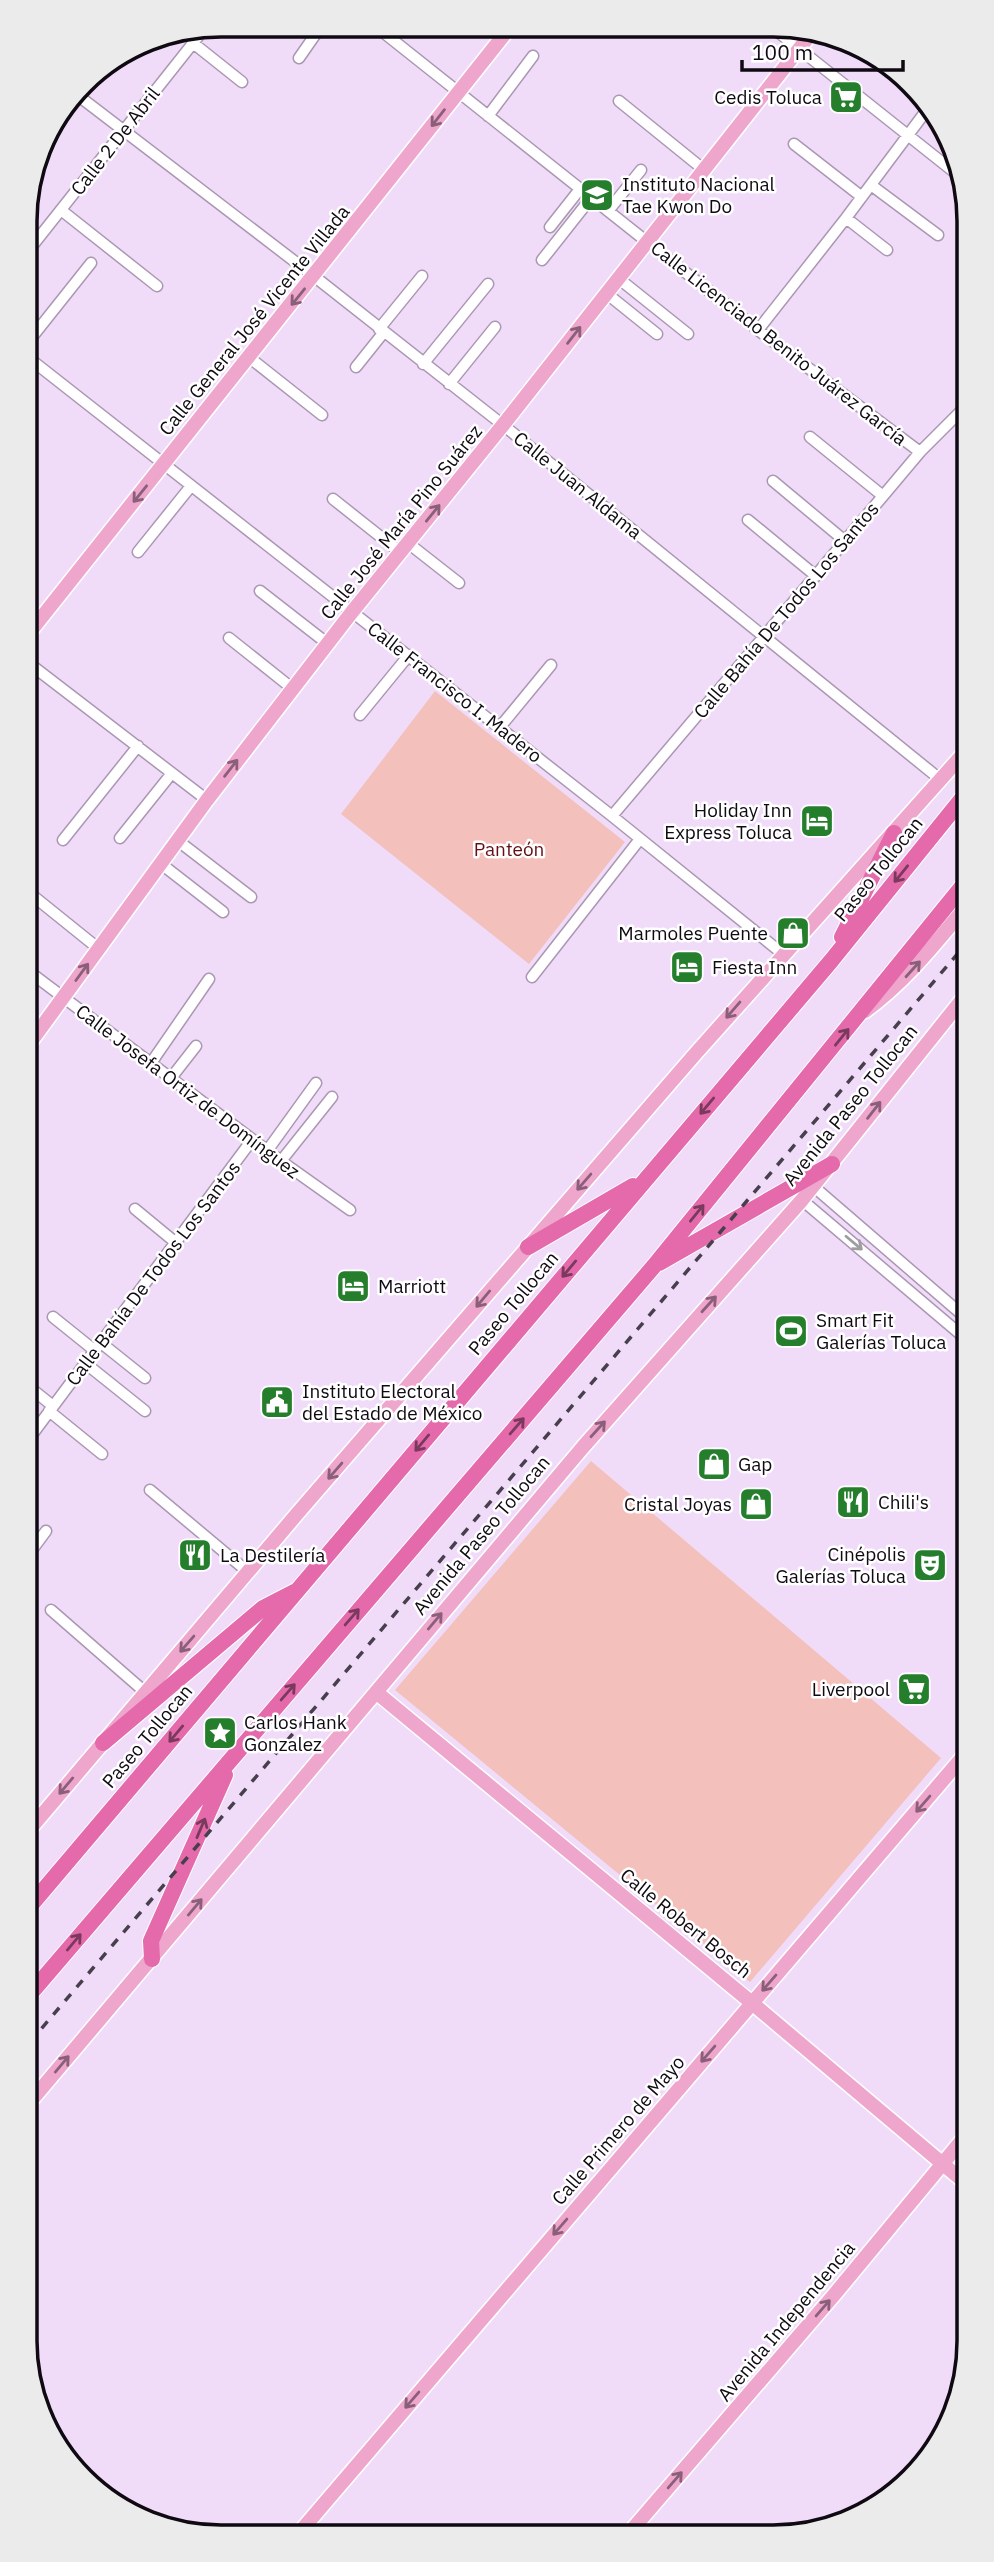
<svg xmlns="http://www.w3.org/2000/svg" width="994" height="2562" font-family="'IBM Plex Sans',sans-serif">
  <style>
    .green { fill: #f3c0bc }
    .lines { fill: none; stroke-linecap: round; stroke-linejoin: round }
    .minor-casing { stroke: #aa97b2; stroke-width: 13 }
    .major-casing { stroke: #fff; stroke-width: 17 }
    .highway-casing { stroke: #fff; stroke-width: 18 }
    .minor { stroke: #fff; stroke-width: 10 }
    .major { stroke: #efa6cd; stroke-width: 14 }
    .highway { stroke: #e46aab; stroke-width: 16 }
    .rail { stroke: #483f4d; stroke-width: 3.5; stroke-dasharray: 9 9; stroke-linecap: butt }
    .oneway { stroke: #8a5f79 }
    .oneway2 { stroke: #7a3a5e }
    .oneway3 { stroke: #9f9da0 }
    .labels { text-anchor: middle; stroke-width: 5; stroke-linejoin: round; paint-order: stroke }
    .poi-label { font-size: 19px; fill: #0f0912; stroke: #fff; text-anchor: start }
    .street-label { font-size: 19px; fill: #0f0912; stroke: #fff }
    .park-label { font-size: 19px; fill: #650f15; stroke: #fff }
    .rim { fill: none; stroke: #0f0912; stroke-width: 3.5 }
  </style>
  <rect width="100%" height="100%" fill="#f0dcf9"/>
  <path class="green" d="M435,691L625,842L529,964L341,814Z
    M591,1461L941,1758L750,1982L395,1690Z"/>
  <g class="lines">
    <g class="minor-casing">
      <path id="minor" d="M374,25L758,330L920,452
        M773,28L963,179
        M193,43L242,82
        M299,58L322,25
        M76,94L315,277L503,425L941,780
        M619,101L703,169
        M488,116L533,56
        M794,144L862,197
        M871,185L938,235
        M61,210L157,286
        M608,211L641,170
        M846,218L887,250
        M550,227L580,189
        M25,255L205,28
        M542,260L591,198
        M618,278L688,334
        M606,293L657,334
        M379,329L422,276
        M758,330L846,218L926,111
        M25,346L91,263
        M25,355L612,816L783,954
        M250,358L322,415
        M423,364L488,284
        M356,367L384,332
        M449,384L495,327
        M810,437L883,496
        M773,481L845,541
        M333,499L401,553
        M748,520L816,576
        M408,543L459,583
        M138,552L191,486
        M260,591L328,644
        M229,638L293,689
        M26,661L207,800
        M360,715L409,655
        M500,727L551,665
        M612,816L883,496L920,452L964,408
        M120,838L172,773
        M63,840L138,746
        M177,840L251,897
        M160,863L223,912
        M27,891L99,949
        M27,970L281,1161L350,1210
        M532,977L640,839
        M151,1063L209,979
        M171,1078L196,1046
        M267,1151L316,1083
        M281,1161L332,1097
        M813,1186L966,1318
        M802,1200L966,1339
        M135,1209L175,1242
        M53,1317L94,1350
        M100,1342L145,1378
        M85,1363L145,1411
        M28,1386L53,1406
        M49,1411L102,1454
        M28,1440L252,1140
        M150,1490L248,1572
        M29,1554L46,1531
        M51,1610L145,1692"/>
    </g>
    <g class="major-casing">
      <path id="major" d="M26,637L511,26
        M865,1011C905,982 934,945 965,908
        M27,1047L207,800L352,612L503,425L814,30
        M376,1692L752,2003L969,2186
        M30,1829L296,1515L696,1053L965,752
        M30,2102L583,1447L802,1200L965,996
        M630,2532L834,2295L968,2133
        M299,2533L967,1752"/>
    </g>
    <g class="highway-casing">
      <path id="highway" d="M842,937L894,833
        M528,1247L633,1186
        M659,1263L832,1164
        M103,1743L263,1608L294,1592
        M30,1906L831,961L965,795
        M152,1959L151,1941L225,1775
        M30,1994L654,1266L965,883"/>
    </g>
    <use href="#minor" class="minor"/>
    <use href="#major" class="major"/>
    <use href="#highway" class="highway"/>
    <path class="rail" d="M30,2042L965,945"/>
  </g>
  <defs><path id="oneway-shaft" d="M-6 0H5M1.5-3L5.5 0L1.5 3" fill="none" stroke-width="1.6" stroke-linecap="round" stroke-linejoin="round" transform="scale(1.75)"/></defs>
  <g class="oneway">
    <use href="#oneway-shaft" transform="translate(438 118) rotate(128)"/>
    <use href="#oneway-shaft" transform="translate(298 297) rotate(129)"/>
    <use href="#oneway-shaft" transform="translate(574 335) rotate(-52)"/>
    <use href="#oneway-shaft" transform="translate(140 494) rotate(129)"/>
    <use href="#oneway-shaft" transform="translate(433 513) rotate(-51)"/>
    <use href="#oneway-shaft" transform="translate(231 768) rotate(-52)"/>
    <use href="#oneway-shaft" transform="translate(913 969) rotate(-48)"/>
    <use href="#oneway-shaft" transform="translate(82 972) rotate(-54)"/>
    <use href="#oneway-shaft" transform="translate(733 1010) rotate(131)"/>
    <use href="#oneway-shaft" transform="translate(874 1110) rotate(-52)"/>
    <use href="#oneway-shaft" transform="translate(584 1182) rotate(131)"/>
    <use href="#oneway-shaft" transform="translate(483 1299) rotate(130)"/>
    <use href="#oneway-shaft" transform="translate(709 1304) rotate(-48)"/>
    <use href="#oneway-shaft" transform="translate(598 1429) rotate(-48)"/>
    <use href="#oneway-shaft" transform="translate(335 1471) rotate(131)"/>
    <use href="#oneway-shaft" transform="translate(435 1621) rotate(-50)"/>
    <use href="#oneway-shaft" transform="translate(187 1644) rotate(131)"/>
    <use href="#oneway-shaft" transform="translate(66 1786) rotate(130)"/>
    <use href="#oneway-shaft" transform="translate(923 1804) rotate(131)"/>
    <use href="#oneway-shaft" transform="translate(195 1907) rotate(-50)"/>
    <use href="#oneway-shaft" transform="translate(769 1983) rotate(131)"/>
    <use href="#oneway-shaft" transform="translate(708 2054) rotate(131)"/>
    <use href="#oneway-shaft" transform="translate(62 2064) rotate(-50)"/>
    <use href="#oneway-shaft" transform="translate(560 2227) rotate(131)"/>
    <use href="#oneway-shaft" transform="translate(823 2308) rotate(-49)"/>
    <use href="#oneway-shaft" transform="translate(412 2400) rotate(131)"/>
    <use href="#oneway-shaft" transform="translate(675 2480) rotate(-49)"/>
  </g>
  <g class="oneway2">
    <use href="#oneway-shaft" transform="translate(901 874) rotate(129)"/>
    <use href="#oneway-shaft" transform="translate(842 1037) rotate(-51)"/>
    <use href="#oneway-shaft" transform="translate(707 1106) rotate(130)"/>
    <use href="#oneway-shaft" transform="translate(697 1213) rotate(-51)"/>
    <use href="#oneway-shaft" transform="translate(569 1269) rotate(130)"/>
    <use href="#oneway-shaft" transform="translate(517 1426) rotate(-49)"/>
    <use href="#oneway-shaft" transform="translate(422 1443) rotate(130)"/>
    <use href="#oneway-shaft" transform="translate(352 1617) rotate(-49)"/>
    <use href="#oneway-shaft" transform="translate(288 1692) rotate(-49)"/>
    <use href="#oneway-shaft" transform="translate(176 1734) rotate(130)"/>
    <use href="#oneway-shaft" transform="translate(201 1828) rotate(-67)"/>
    <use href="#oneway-shaft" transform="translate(74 1942) rotate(-50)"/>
  </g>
  <use class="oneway3" href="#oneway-shaft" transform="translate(854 1243) rotate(40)"/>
  <defs>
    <g id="supermarket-square" transform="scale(1.75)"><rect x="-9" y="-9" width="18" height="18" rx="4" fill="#257e2c" stroke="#fff"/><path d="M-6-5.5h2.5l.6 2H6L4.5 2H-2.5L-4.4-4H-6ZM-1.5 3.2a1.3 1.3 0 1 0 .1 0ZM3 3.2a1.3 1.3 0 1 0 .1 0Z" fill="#fff"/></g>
    <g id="school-square" transform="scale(1.75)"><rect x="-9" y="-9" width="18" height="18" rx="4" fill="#257e2c" stroke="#fff"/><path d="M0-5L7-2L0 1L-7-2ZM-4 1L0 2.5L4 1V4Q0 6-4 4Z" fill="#fff"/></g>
    <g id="hotel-square" transform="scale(1.75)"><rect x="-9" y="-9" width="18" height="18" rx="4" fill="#257e2c" stroke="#fff"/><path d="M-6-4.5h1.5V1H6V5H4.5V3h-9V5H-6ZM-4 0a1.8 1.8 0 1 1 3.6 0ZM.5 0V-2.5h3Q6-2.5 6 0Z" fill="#fff"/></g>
    <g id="shop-square" transform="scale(1.75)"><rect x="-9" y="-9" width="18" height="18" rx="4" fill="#257e2c" stroke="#fff"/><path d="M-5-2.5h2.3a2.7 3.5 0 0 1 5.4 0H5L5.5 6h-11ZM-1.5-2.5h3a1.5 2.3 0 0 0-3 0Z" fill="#fff"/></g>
    <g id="stadium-square" transform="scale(1.75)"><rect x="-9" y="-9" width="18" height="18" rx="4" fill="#257e2c" stroke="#fff"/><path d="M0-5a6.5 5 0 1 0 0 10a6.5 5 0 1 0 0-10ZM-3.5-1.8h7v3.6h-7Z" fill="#fff"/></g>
    <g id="civic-square" transform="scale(1.75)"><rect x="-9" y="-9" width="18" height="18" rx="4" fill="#257e2c" stroke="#fff"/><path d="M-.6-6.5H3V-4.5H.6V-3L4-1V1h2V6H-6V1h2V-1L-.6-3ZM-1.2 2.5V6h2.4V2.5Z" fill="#fff"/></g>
    <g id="restaurant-square" transform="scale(1.75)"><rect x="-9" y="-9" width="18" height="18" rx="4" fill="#257e2c" stroke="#fff"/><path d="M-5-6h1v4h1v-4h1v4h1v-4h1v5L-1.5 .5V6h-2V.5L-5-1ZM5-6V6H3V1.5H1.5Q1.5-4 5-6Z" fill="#fff"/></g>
    <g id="theatre-square" transform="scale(1.75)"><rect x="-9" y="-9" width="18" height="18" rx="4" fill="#257e2c" stroke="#fff"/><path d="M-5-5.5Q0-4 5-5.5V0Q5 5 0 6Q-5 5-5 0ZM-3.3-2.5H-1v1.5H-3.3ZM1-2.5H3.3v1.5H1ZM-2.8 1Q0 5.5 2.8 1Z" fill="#fff"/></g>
    <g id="sight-square" transform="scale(1.75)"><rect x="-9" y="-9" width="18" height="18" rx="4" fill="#257e2c" stroke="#fff"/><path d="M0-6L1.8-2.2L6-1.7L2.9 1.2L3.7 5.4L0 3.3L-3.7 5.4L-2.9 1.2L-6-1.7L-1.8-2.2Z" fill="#fff"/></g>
  </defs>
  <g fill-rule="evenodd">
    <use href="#supermarket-square" x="846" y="97"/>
    <use href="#school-square" x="597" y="195"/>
    <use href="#hotel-square" x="817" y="821"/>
    <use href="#shop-square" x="793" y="933"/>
    <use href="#hotel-square" x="687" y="967"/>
    <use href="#hotel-square" x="353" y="1286"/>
    <use href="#stadium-square" x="791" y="1331"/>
    <use href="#civic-square" x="277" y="1402"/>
    <use href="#shop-square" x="714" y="1464"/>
    <use href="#restaurant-square" x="853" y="1502"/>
    <use href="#shop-square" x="756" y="1504"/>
    <use href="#restaurant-square" x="195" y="1555"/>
    <use href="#theatre-square" x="930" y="1565"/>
    <use href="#supermarket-square" x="914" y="1689"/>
    <use href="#sight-square" x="220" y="1733"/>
  </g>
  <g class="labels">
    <g class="poi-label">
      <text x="822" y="104" text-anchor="end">Cedis Toluca</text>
      <text x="622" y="191">Instituto Nacional<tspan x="622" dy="22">Tae Kwon Do</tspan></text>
      <text x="792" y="817" text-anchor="end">Holiday Inn<tspan x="792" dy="22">Express Toluca</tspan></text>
      <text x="768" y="940" text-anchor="end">Marmoles Puente</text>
      <text x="712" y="974">Fiesta Inn</text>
      <text x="378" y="1293">Marriott</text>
      <text x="816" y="1327">Smart Fit<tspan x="816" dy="22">Galerías Toluca</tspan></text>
      <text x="302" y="1398">Instituto Electoral<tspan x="302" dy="22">del Estado de México</tspan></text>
      <text x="738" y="1471">Gap</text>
      <text x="878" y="1509">Chili's</text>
      <text x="732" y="1511" text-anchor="end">Cristal Joyas</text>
      <text x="906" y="1561" text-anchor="end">Cinépolis<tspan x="906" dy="22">Galerías Toluca</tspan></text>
      <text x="220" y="1562">La Destilería</text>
      <text x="890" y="1696" text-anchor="end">Liverpool</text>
      <text x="244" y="1729">Carlos Hank<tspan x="244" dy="22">Gonzalez</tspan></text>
    </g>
    <g class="street-label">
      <text transform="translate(115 141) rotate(-52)" y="7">Calle 2 De Abril</text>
      <text transform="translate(254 320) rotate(-51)" y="7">Calle General José Vicente Villada</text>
      <text transform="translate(779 343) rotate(38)" y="7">Calle Licenciado Benito Juárez García</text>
      <text transform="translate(578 485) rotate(39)" y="7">Calle Juan Aldama</text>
      <text transform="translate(401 522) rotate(-51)" y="7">Calle José María Pino Suárez</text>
      <text transform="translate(786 610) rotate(-50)" y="7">Calle Bahía De Todos Los Santos</text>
      <text transform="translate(455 692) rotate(38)" y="7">Calle Francisco I. Madero</text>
      <text transform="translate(878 869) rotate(-51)" y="7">Paseo Tollocan</text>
      <text transform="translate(188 1091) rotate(37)" y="7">Calle Josefa Ortiz de Domínguez</text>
      <text transform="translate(850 1105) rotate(-51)" y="7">Avenida Paseo Tollocan</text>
      <text transform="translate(153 1273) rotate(-53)" y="7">Calle Bahía De Todos Los Santos</text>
      <text transform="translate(513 1303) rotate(-50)" y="7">Paseo Tollocan</text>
      <text transform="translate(481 1535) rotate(-50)" y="7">Avenida Paseo Tollocan</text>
      <text transform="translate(147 1736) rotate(-50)" y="7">Paseo Tollocan</text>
      <text transform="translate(686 1923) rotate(39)" y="7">Calle Robert Bosch</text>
      <text transform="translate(618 2130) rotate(-49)" y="7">Calle Primero de Mayo</text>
      <text transform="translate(786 2321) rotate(-50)" y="7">Avenida Independencia</text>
    </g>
    <g class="park-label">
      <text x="509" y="856">Panteón</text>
    </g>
  </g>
  <path d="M0 0H994V2562H0ZM221 37H773A184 184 0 0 1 957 221V2341A184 184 0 0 1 773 2525H221A184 184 0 0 1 37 2341V221A184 184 0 0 1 221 37Z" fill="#ecebec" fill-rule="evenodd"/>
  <path class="rim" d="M221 37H773A184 184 0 0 1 957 221V2341A184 184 0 0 1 773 2525H221A184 184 0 0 1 37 2341V221A184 184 0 0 1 221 37Z"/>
  <path d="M742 60v10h161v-10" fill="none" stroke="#0f0912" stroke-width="3.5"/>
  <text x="752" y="60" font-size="21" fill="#0f0912" stroke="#ffffff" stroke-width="5" paint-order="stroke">100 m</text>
</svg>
